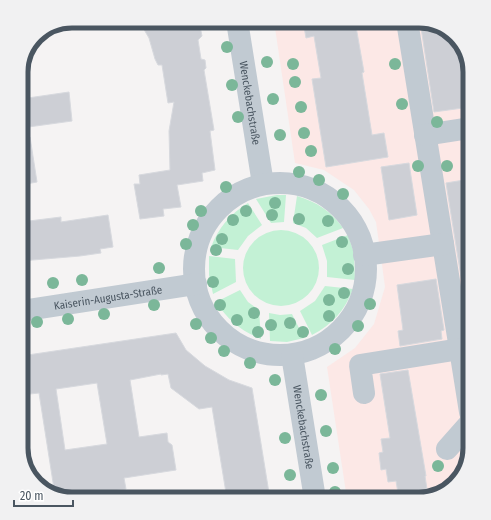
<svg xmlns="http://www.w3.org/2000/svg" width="491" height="520" font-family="'Fira Sans Condensed',sans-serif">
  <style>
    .medical { fill: #fce8e6 }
    .green { fill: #c3f1d5 }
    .building { fill: #cdcfd5; stroke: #d7d9de; fill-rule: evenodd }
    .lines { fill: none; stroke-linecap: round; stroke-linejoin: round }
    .minor { stroke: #c1cad2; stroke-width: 22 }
    .tree { fill: #7bb799 }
    .labels { text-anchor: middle; stroke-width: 4; stroke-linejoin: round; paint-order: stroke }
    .street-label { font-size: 11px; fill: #4a5661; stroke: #fff }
    .rim { fill: none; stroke: #4a5661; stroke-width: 5 }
  </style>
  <rect width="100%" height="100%" fill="#f5f3f3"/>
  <path class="medical" d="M274,21H423L459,41L470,71V449L465,471L450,488L420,499H347L327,367L355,348L374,324L385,287L381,257L376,222L369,209L354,190L324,170L295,163Z"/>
  <path class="green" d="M277,195H286L284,222L271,223L256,199Z
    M297,196C317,202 331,211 343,228L317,238L306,228L293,223Z
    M248,203L262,225L248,236L238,250L211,247C219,227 230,214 248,203Z
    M243 268a38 38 0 1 1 76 0a38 38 0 1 1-76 0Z
    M348,235L354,253L355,280L327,277V261L322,245Z
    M209,256L235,259L236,282L213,294L209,275Z
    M325,286L353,289C345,310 332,325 312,335L300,311L315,301Z
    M240,290L248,302L259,310L261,339C241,331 228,320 216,302Z
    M269,313L280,315L292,314L304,338L287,342L270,341Z"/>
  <path class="building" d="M139,21H199L202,36L198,40L201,59L205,60L206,68L204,70L214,130L210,131L215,170L202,173L203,181L177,185L181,207L163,209L164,216L140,219L134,184H140L139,175L170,170L169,131L174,102L168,103L162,65H158L155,59L149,38Z
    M303,21H355L364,72L362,73L372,135L384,133L388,157L326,167L312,79L321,78L314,36L306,38Z
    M420,21L459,41L470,71V107L434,112Z
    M69,92L72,121L21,128V99Z
    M30,137L37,182L21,185V138Z
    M409,163L417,215L389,220L381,167Z
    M470,179V326L469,327L446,183Z
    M108,215L113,247L100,249L101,253L80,256L21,261V222L61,217V222Z
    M436,279L444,330L441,331L442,339L400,346L398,331L403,330L397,285Z
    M176,333L186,350L205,366L229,380L252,388L270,499H227L212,407L199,409L171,388L168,374L161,375V374L130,380L139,437L167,433L168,442L172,445L176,470L124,478L126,489L67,498L55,495L39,393L21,395V356ZM97,383L107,444L65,450L56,389Z
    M408,370L426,476H425L428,496L420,499H399L396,481L388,482L386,469L381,470L379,453L383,452L381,439L390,438L380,374Z"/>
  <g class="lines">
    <g class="minor">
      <path id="s1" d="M237,21L263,184"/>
      <path d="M407,21L460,349L470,347"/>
      <path d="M425,135L470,128"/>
      <circle cx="280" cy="269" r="86"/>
      <path d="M364,255L443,244"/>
      <path id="s2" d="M21,311L196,284"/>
      <path id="s3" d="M292,355L315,499"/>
      <path d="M364,393L360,365L460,349L470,412"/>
      <path d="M447,449L470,423"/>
    </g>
  </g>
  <g class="tree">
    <circle cx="227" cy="47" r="6"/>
    <circle cx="267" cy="62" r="6"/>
    <circle cx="293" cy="64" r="6"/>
    <circle cx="395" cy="64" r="6"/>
    <circle cx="295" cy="82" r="6"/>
    <circle cx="232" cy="85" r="6"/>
    <circle cx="273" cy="99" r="6"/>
    <circle cx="402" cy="104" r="6"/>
    <circle cx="301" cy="107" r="6"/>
    <circle cx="238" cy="117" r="6"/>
    <circle cx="437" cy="122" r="6"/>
    <circle cx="304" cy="133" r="6"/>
    <circle cx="280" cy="135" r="6"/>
    <circle cx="311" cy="151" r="6"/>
    <circle cx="418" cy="166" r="6"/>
    <circle cx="447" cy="166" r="6"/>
    <circle cx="299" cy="172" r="6"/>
    <circle cx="319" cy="180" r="6"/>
    <circle cx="226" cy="187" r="6"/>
    <circle cx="343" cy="194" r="6"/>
    <circle cx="275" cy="203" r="6"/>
    <circle cx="201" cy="211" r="6"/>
    <circle cx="246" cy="211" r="6"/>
    <circle cx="272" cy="215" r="6"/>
    <circle cx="299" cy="219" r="6"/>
    <circle cx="233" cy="220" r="6"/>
    <circle cx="328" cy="221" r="6"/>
    <circle cx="193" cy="225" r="6"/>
    <circle cx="222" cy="239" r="6"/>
    <circle cx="342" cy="242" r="6"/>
    <circle cx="186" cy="244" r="6"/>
    <circle cx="216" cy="250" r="6"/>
    <circle cx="159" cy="268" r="6"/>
    <circle cx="348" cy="269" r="6"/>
    <circle cx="82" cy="280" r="6"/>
    <circle cx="213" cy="282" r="6"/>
    <circle cx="53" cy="283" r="6"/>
    <circle cx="344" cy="293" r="6"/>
    <circle cx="329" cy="300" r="6"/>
    <circle cx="370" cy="304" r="6"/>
    <circle cx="154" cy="305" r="6"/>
    <circle cx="220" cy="305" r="6"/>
    <circle cx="254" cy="313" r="6"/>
    <circle cx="104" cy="314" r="6"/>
    <circle cx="329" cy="316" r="6"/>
    <circle cx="68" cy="319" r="6"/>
    <circle cx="237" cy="320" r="6"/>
    <circle cx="37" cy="322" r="6"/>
    <circle cx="290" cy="323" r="6"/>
    <circle cx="196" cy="324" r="6"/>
    <circle cx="271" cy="325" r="6"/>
    <circle cx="358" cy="326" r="6"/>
    <circle cx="258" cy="332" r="6"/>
    <circle cx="303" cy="332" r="6"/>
    <circle cx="211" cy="338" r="6"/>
    <circle cx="335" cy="349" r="6"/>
    <circle cx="224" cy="351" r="6"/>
    <circle cx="250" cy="363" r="6"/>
    <circle cx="275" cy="380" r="6"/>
    <circle cx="321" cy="395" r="6"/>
    <circle cx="326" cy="431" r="6"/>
    <circle cx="285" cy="438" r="6"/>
    <circle cx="438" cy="466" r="6"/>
    <circle cx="333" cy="468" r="6"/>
    <circle cx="290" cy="475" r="6"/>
    <circle cx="335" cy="492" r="6"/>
  </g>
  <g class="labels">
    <g class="street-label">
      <text dy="4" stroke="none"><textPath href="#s1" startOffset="83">Wenckebachstraße</textPath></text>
      <text dy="4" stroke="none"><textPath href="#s2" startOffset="88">Kaiserin-Augusta-Straße</textPath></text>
      <text dy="4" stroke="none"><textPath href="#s3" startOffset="73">Wenckebachstraße</textPath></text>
    </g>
  </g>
  <path d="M0 0H491V520H0ZM72 28H419A44 44 0 0 1 463 72V448A44 44 0 0 1 419 492H72A44 44 0 0 1 28 448V72A44 44 0 0 1 72 28Z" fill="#f1f1f2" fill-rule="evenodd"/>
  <path class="rim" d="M72 28H419A44 44 0 0 1 463 72V448A44 44 0 0 1 419 492H72A44 44 0 0 1 28 448V72A44 44 0 0 1 72 28Z"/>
  <path d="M14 500v6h59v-6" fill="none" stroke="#4a5661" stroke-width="2"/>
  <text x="20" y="500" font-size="12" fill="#4a5661" stroke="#ffffff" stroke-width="3" paint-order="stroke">20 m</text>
</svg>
